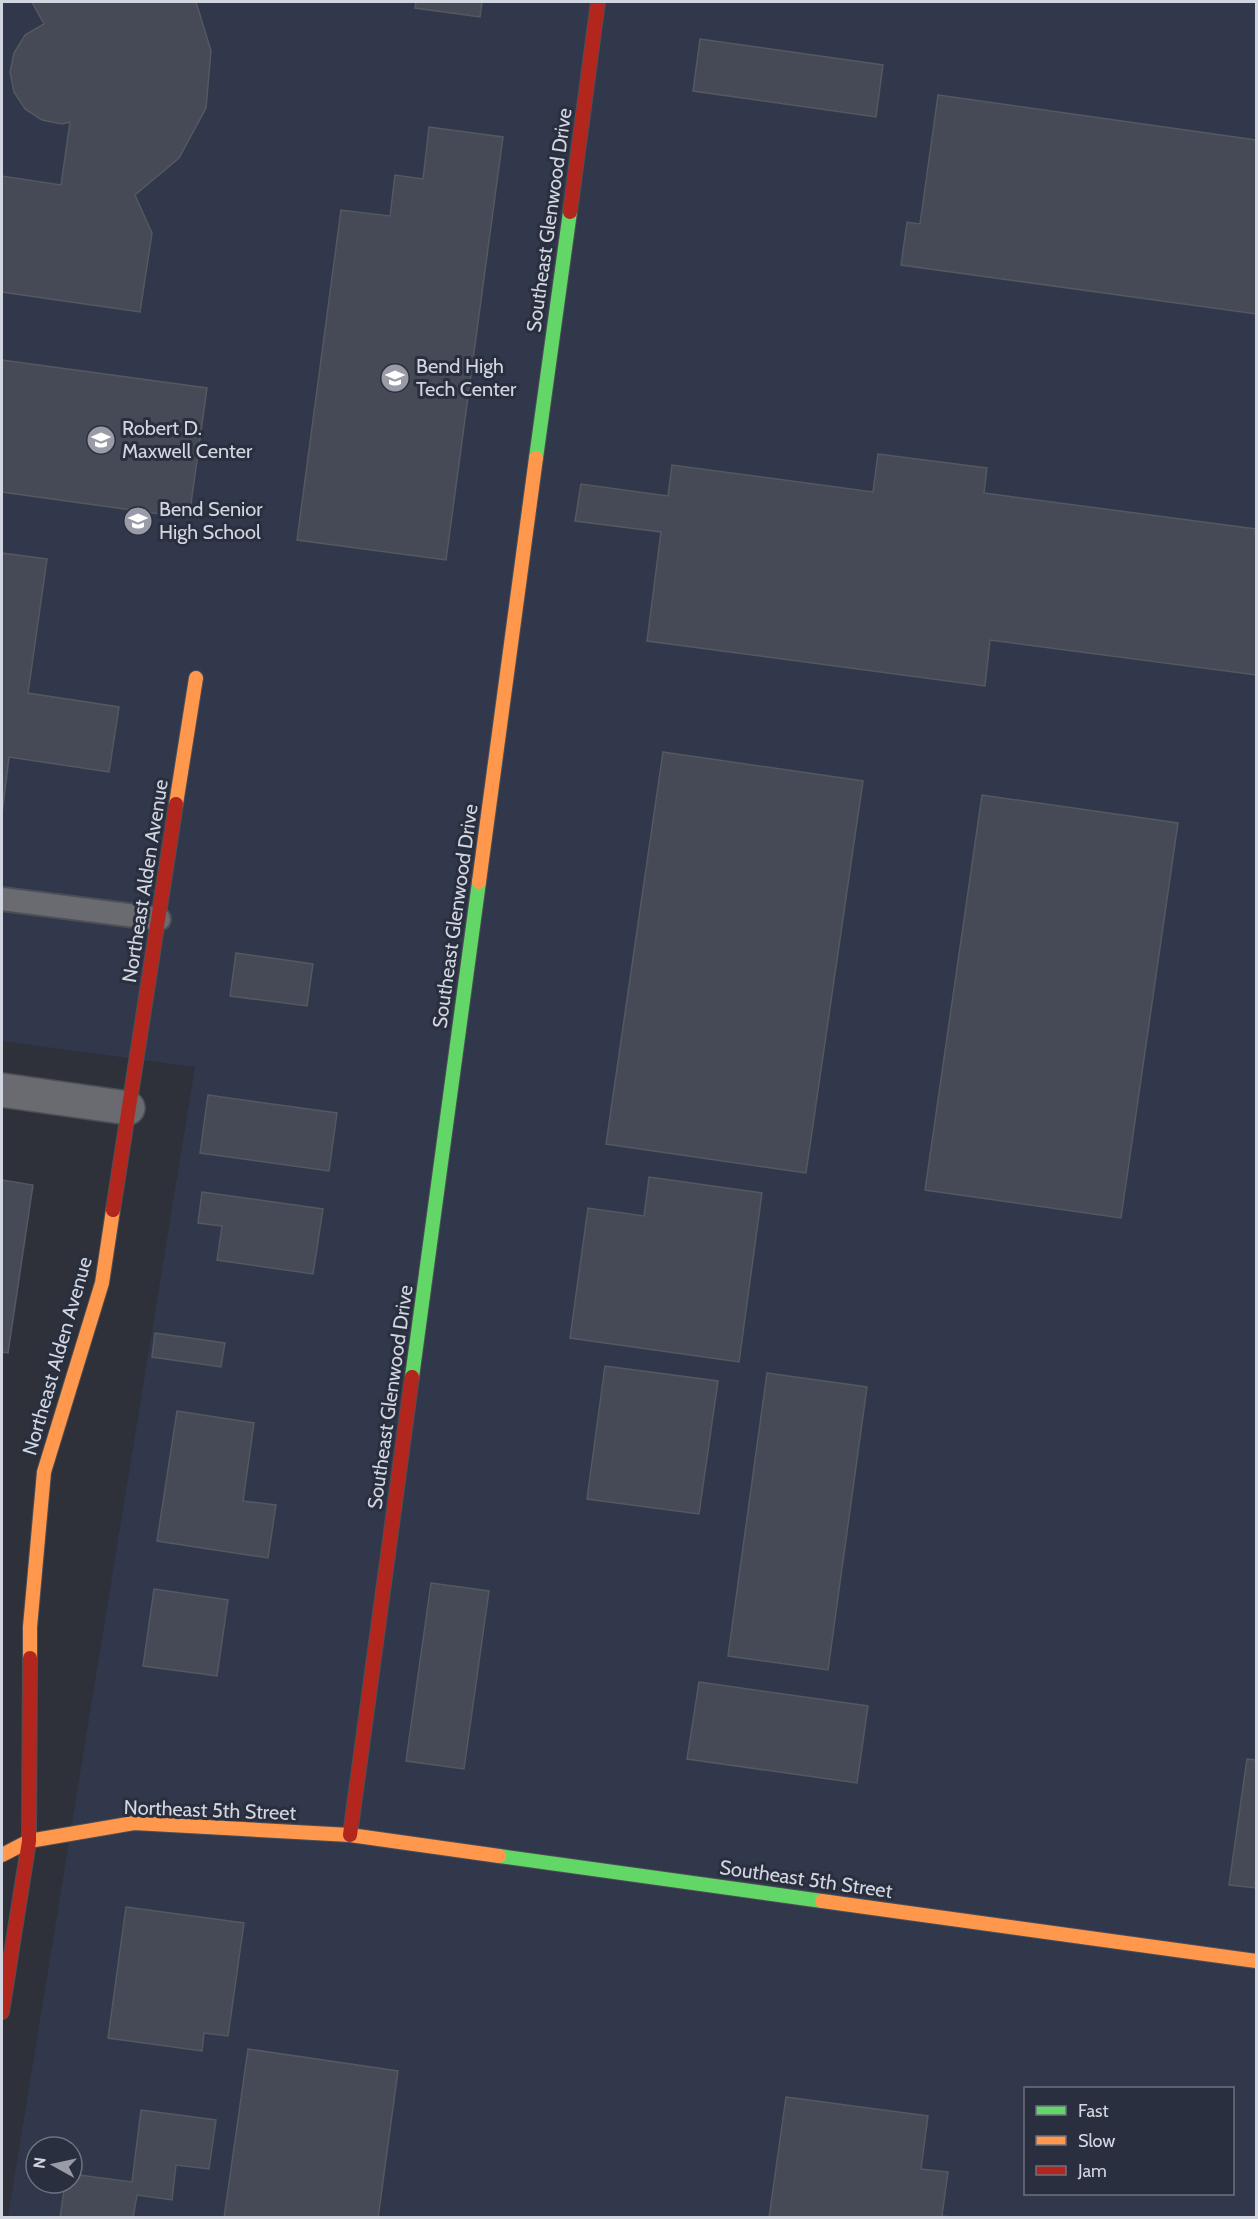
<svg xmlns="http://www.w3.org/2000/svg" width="1258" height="2219" font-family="Cabin,sans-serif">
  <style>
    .built { fill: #31384b; fill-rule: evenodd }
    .building { fill: #464a57; stroke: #55585f; stroke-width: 1.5 }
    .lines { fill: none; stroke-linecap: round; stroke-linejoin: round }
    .lane-casing { stroke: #4c4f56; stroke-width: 26 }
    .street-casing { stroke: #4c4f56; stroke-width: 36 }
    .fast-casing { stroke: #4c4f56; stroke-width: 16 }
    .slow-casing { stroke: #4c4f56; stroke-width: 16 }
    .jam-casing { stroke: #4c4f56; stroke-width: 16 }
    .lane { stroke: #696b71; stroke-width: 22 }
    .street { stroke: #696b71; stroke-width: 33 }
    .fast { stroke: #63d668; stroke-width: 14 }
    .slow { stroke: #ff974d; stroke-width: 14 }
    .jam { stroke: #b3261e; stroke-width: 14 }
    .labels { text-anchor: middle; stroke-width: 6; stroke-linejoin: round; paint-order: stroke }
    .street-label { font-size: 20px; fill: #d2d6e0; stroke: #292f3e }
    .poi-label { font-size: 20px; fill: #d2d6e0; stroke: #292f3e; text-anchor: start }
  </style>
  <rect width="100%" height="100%" fill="#2e3139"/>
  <path class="built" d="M2,2H1256V2217H8L195,1067L2,1041ZM1026,2088H1232V2194H1026ZM36,2147H72V2183H36Z"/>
  <path class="building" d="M32,2H196L211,51L206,108L179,158L135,195L152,233L140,312L2,292V176L61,185L70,122L62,124L42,120L25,109L14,92L10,72L14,53L25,35L44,24Z
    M416,2H482L480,17L415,8Z
    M700,39L883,65L876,117L693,91Z
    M938,95L1256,140V314L901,265L907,222L920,224Z
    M429,127L503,137L446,560L297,540L341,210L390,216L395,175L423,179Z
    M2,360L207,388L189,518L2,492Z
    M878,454L987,468L984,493L1256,529V675L990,640L985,686L647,641L661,532L575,521L581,484L668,496L672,465L873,492Z
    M2,553L47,559L28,693L119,707L109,772L9,757L2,814Z
    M663,752L863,781L806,1173L606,1144Z
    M982,795L1178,823L1121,1218L925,1190Z
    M236,953L313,964L307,1006L230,996Z
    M208,1095L337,1113L329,1171L200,1153Z
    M649,1177L762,1193L739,1362L570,1338L588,1208L644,1216Z
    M2,1180L33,1185L8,1353L2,1352Z
    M202,1192L323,1209L313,1274L217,1260L222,1226L198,1223Z
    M155,1333L225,1343L221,1367L152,1357Z
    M605,1366L718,1381L699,1514L587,1499Z
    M767,1373L867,1387L828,1670L728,1656Z
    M177,1411L254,1423L243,1501L276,1505L268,1558L157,1541Z
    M431,1583L489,1591L464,1769L406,1761Z
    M154,1589L228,1600L217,1676L143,1666Z
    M699,1682L868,1706L857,1783L687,1759Z
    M1247,1759L1256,1760V1888L1229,1885Z
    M126,1907L244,1923L228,2036L204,2033L202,2051L108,2038Z
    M248,2049L398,2071L378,2218H224Z
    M786,2097L928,2116L921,2169L948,2172L942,2216L956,2218H769Z
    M141,2110L216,2120L209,2169L176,2165L172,2200L137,2195L133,2218H60L65,2183H72V2174L132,2182Z"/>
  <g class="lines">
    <g class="lane-casing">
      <path id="lane" d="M2,899L159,919"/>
    </g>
    <g class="street-casing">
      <path id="street" d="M2,1090L128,1108"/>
    </g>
    <g class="fast-casing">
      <path id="fast" d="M536,458L570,212
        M412,1377L479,882
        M499,1856L822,1901"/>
    </g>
    <g class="slow-casing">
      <path id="slow" d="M176,804L196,678
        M479,882L536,458
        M30,1658V1627L44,1472L102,1283L113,1210
        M2,1855L29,1841L134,1823L350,1835L499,1856
        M822,1901L1256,1961"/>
    </g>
    <g class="jam-casing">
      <path id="jam" d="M570,212L598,2
        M113,1210L176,804
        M350,1835L412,1377
        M2,2012L29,1841L30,1658"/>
    </g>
    <use href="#lane" class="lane"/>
    <use href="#street" class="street"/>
    <use href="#fast" class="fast"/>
    <use href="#slow" class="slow"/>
    <use href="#jam" class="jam"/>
  </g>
  <defs>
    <g id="school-disc" transform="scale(1.5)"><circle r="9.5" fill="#999ca6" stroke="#292f3e"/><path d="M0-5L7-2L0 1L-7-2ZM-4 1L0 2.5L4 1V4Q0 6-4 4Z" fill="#fff"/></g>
  </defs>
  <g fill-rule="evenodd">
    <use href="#school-disc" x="395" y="378"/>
    <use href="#school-disc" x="101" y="440"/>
    <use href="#school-disc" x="138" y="521"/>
  </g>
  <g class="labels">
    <g class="street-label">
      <text transform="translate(549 220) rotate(-82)" y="7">Southeast Glenwood Drive</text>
      <text transform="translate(145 881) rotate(-81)" y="7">Northeast Alden Avenue</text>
      <text transform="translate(455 916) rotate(-82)" y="7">Southeast Glenwood Drive</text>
      <text transform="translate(57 1356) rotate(-74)" y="7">Northeast Alden Avenue</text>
      <text transform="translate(390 1397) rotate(-82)" y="7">Southeast Glenwood Drive</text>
      <text transform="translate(210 1810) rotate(2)" y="7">Northeast 5th Street</text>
      <text transform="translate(806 1879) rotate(8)" y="7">Southeast 5th Street</text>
    </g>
    <g class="poi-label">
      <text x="416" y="373">Bend High<tspan x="416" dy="23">Tech Center</tspan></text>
      <text x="122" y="435">Robert D.<tspan x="122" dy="23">Maxwell Center</tspan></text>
      <text x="159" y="516">Bend Senior<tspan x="159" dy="23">High School</tspan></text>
    </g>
  </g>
  <rect width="1258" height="2219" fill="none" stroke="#d2d6e0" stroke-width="6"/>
  <rect x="1024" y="2087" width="210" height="108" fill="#292f3e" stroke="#6d727f" stroke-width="1.5"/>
  <rect x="1036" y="2106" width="30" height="9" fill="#63d668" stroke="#6d727f" stroke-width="1.5"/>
  <text x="1078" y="2117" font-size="18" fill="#d2d6e0">Fast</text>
  <rect x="1036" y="2136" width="30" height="9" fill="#ff974d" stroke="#6d727f" stroke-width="1.5"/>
  <text x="1078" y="2147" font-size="18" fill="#d2d6e0">Slow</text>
  <rect x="1036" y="2166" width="30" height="9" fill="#b3261e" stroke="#6d727f" stroke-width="1.5"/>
  <text x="1078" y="2177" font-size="18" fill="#d2d6e0">Jam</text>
  <g transform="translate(54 2165) rotate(278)"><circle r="28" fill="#292f3e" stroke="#6d727f" stroke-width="1.5"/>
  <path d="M0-4.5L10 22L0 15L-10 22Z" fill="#999ca6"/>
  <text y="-9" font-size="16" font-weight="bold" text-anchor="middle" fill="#d2d6e0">N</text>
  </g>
</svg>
